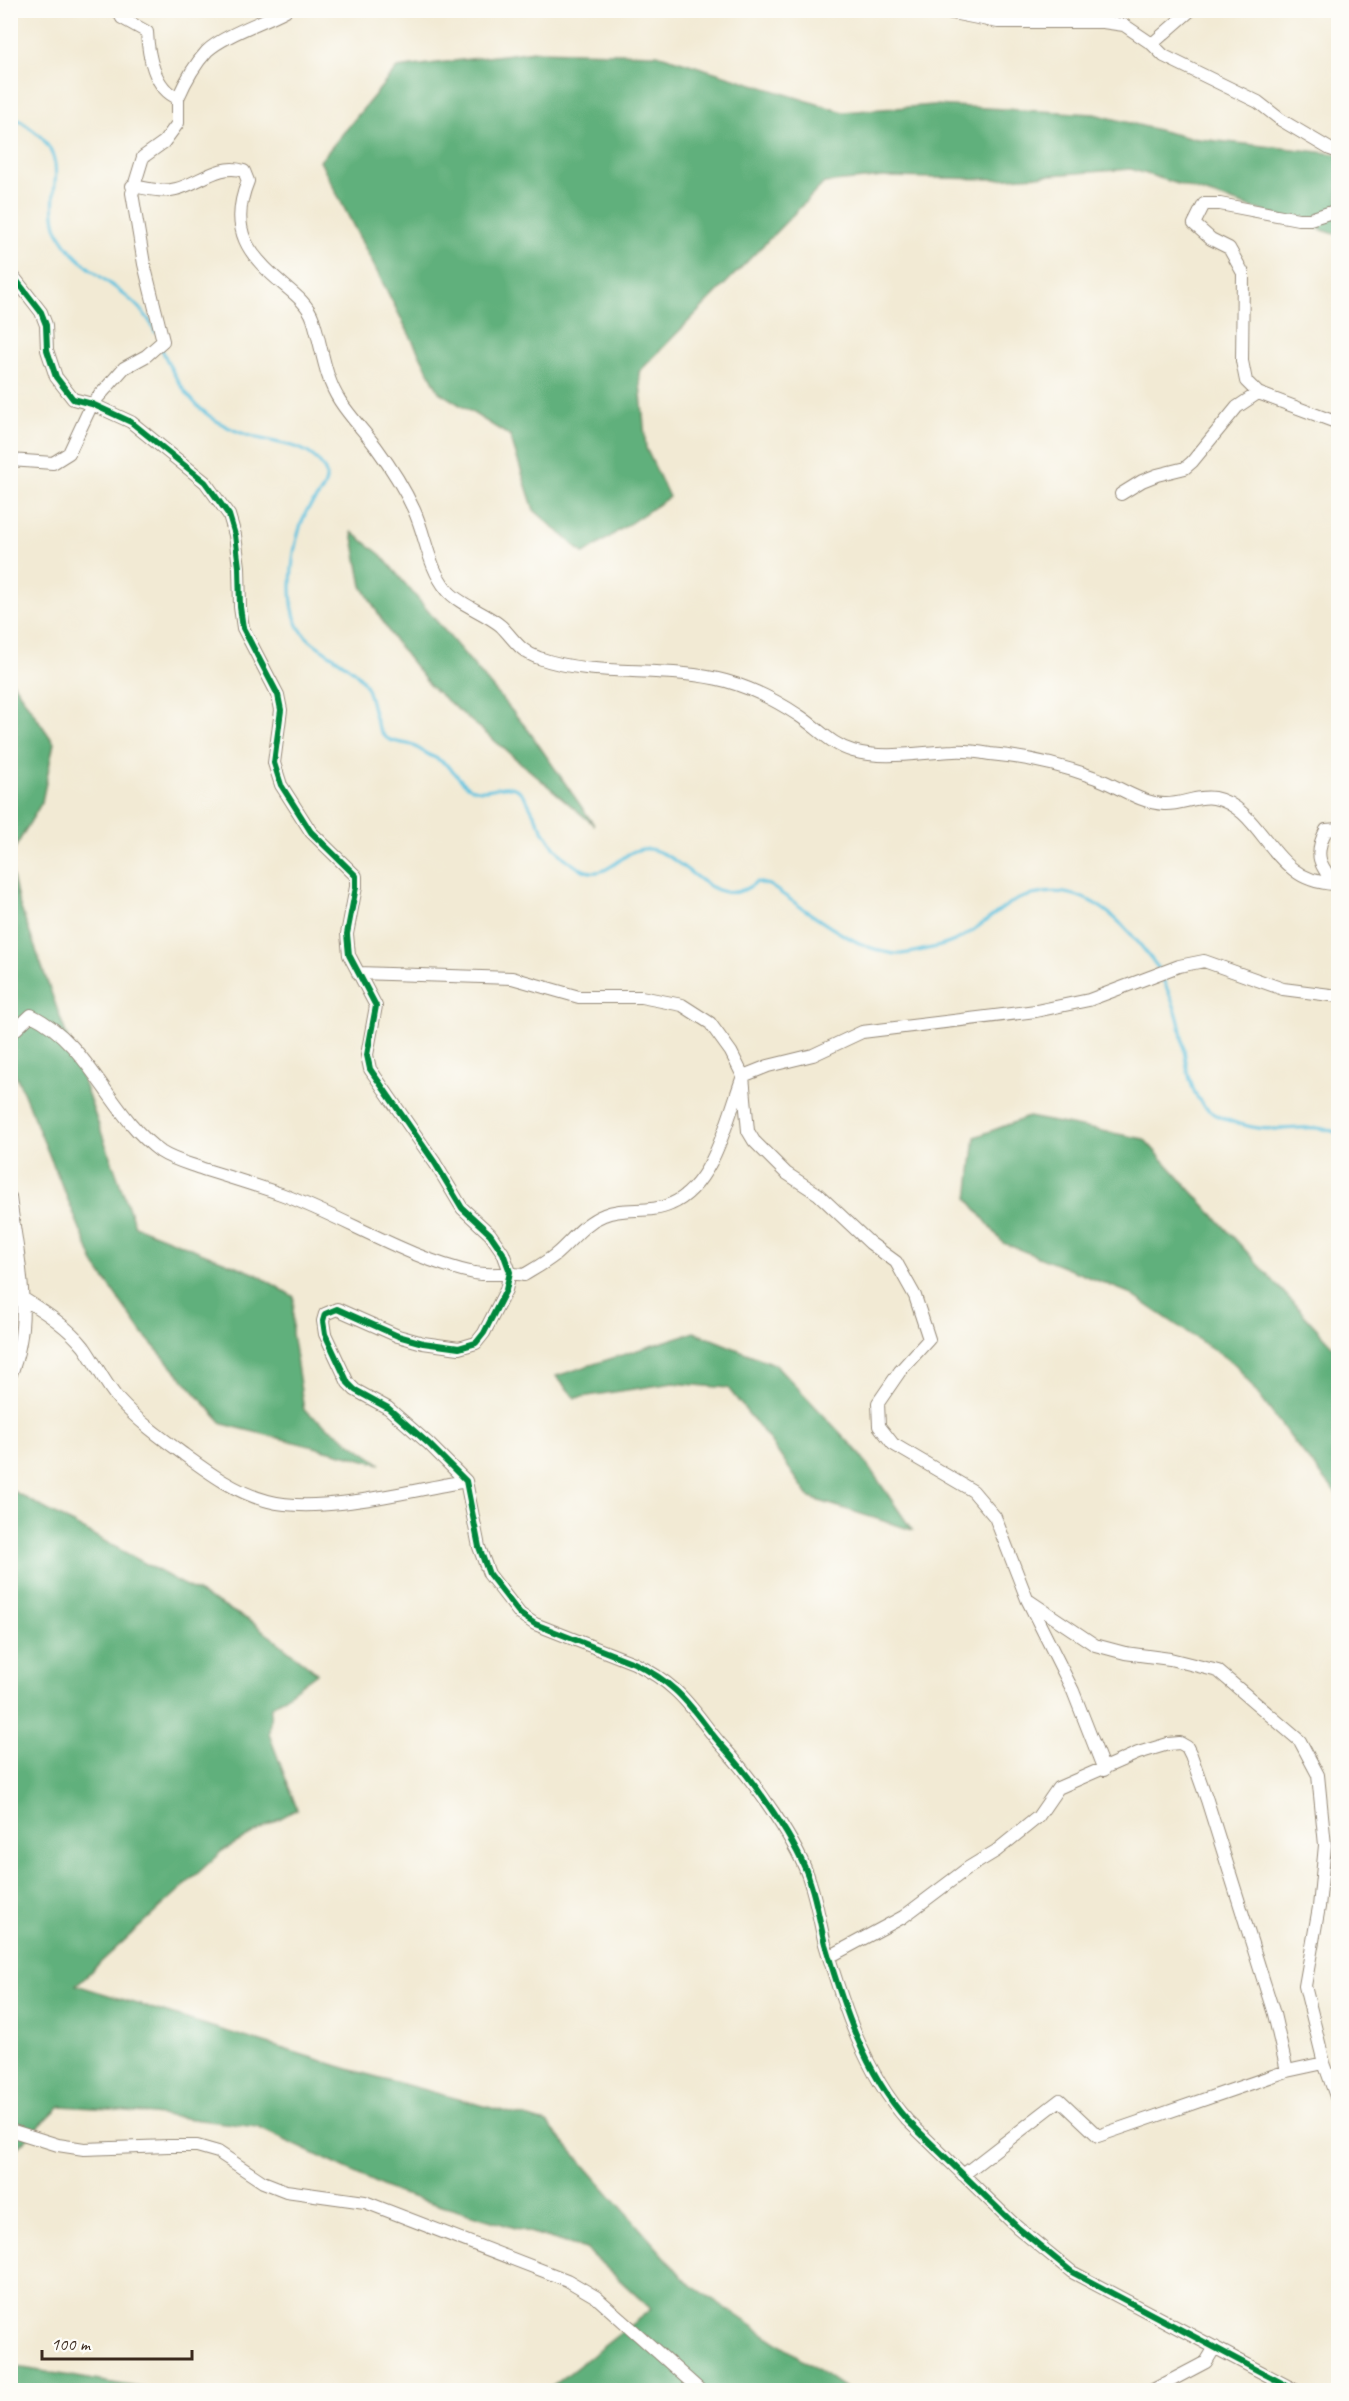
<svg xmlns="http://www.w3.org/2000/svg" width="1349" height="2401" font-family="Caveat,sans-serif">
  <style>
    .forest { fill: #61b07b; stroke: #4e6d4c; stroke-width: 1.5 }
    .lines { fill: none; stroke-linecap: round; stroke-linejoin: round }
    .stream { stroke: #61c2df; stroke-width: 3 }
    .minor-casing { stroke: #968a79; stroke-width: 14 }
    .minor { stroke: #fff; stroke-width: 12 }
    .cycleway-casing { stroke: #fdfcf7; stroke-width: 10 }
    .cycleway { stroke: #00873e; stroke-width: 6 }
  </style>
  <rect width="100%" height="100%" fill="#fdfcf7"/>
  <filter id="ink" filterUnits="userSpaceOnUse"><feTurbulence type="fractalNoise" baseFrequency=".0167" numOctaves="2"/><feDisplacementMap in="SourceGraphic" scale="12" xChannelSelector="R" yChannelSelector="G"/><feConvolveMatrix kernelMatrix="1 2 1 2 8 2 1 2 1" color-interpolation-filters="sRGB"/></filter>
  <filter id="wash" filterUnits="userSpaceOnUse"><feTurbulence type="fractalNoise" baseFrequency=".008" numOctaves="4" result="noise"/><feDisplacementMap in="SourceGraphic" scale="24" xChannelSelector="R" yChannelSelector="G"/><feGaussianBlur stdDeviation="1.35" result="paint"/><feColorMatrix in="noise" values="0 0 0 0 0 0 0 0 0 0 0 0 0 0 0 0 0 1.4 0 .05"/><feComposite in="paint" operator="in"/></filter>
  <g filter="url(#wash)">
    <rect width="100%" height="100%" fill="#f2ead4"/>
    <path class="forest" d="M535,51L657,54L843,112L934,105L1094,114L1190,138L1338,154V235L1131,169L996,179L883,177L824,183L639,372L646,448L669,497L584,554L534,510L510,436L439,392L320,161L397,68Z
      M352,532L381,555L529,731L594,825L430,686L392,637L362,586Z
      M10,572L17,589L11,680L54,743L42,802L11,855Z
      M10,864L18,900L135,1226L256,1274L294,1297L292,1333L304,1410L381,1464L223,1424L143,1334L95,1265L11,1063Z
      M1028,1117L1144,1139L1338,1352V1495L1301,1451L1236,1365L1129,1293L1003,1243L968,1199L975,1137Z
      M694,1332L776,1365L860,1454L912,1530L810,1498L767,1437L728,1388L673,1383L575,1398L556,1376Z
      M11,1490L252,1622L317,1673L271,1707L269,1734L297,1809L222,1851L76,1985L355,2071L547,2123L687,2282L848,2390H548L651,2309L586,2249L395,2192L257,2127L111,2109L60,2106L11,2154Z
      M11,2366L154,2390H11Z"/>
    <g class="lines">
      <path class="stream" d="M10,115C38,131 60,147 55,183C53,198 52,215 57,229C76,274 140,291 155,332
        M161,347C182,398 209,428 266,440C287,445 308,446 322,466C326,471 327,478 325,484C322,495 312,502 306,512C293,539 285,595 297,623C307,648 346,658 363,681C374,697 371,721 384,736C391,743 402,742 412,745C418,748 423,752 429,755C436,758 444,762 450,768C458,775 461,783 471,788C487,795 504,781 518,790C526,795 530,807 534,814C546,837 561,862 586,871C612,879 625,845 649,849C687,855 716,917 756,882L769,885C806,909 850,948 895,954C905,955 917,951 927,949C965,943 979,924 1009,904C1020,897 1031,895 1044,893C1096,886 1131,932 1159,969
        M1161,975C1167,989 1174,1003 1178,1018C1185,1042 1185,1087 1203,1105C1214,1117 1236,1124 1252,1127C1283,1134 1306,1121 1338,1133"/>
    </g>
  </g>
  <g filter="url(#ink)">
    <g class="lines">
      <g class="minor-casing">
        <path id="minor" d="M937,10L998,22H1103L1124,25L1152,44L1164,56L1258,102L1281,120L1330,149L1338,152
          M1152,44L1191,10
          M178,98C185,82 195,64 207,51C224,35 264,22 286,10
          M132,186C146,188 162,193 176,189C198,184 220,162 244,171L248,181C228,230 248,255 285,286C296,295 309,306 313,319C322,346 324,377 340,401C351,418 365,432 376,447C390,466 404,488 414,510C426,536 428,567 447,590C458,604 486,613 501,626C514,639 520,652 539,658C594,678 666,665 726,681C751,688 777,701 798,715C817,727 831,745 853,751C885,760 921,752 954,751C966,750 978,752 990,754C1027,757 1061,765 1096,778C1118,786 1140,803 1164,804C1181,805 1198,795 1214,798C1251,805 1266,850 1294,870C1305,879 1321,883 1334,884
          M1338,210L1310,219H1298L1220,204H1204L1194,224L1211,239L1229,248L1243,273L1242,361L1246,381L1258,393L1338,423
          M10,272L41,312L46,325L47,350L56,377L73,399L92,404L131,422L205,482L229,515L235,535L239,567L240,607L243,628L278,695L281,710L274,763L281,785L311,832L356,876V887L347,934L349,955L376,1006L367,1055L370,1069L435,1163L462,1208L490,1234L503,1253L510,1272L506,1290L484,1333L476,1343L459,1348L423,1343L398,1336L337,1309L325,1314L323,1321L325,1334L348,1383L355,1390L388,1408L429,1444L466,1481L479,1547L489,1574L520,1614L535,1624L634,1663C648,1670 663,1679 675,1690C695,1708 707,1730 725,1749C752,1779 799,1844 810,1882C817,1903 820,1924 825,1944C843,2005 864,2072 907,2120L1017,2227L1072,2272L1295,2390
          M10,460L53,463L69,453L92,404L124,368L146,356L163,341L144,264L132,193L143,157L164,142L178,123V98C154,89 148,54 147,32L122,18L118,10
          M1121,494L1142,481L1157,475L1185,468L1192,462L1237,407L1258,393
          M1336,886C1320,865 1313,856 1326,830L1338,829
          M358,973L512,978L579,997H641L682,1005L710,1023L731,1052L743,1076L748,1131L754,1141L786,1173L818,1194L870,1243L896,1262L915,1296L929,1339L900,1371L878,1403L879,1426L893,1444L973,1491L995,1517L1027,1599L1073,1691L1104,1770
          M10,1035L31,1015C90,1043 109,1115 161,1152C173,1160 190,1164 203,1169C229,1177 255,1185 281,1194C346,1218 406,1258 474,1273C490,1276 507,1272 524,1275C534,1269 545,1263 555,1255C571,1242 583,1223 604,1215C624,1206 650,1214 671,1204C714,1186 728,1116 743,1076L768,1066L813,1055L862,1032L1036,1011L1089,1000L1179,966L1204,961L1283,989L1338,996
          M10,1197C17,1258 35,1318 10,1376
          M24,1299C46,1313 67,1326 84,1347C96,1364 105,1384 119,1400C137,1420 160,1437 182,1453C208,1472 236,1493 268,1501C320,1515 412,1490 466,1481
          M1028,1600L1095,1645L1125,1653L1170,1659L1218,1671L1300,1741L1318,1775L1325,1845L1319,1907L1305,1986L1324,2063L1338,2102
          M829,1957L903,1917L968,1868L996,1851L1038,1817L1058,1788L1138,1753L1168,1744L1180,1743L1187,1747L1191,1755L1207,1800L1274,2014L1287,2071
          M10,2130L58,2145L84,2149L169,2146H197L218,2152L263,2182L286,2191L365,2202L567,2280L596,2297L700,2390
          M963,2175L1060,2100L1098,2136L1287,2071L1324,2063
          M1153,2390L1206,2362L1215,2347"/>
      </g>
      <use href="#minor" class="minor"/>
      <g class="cycleway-casing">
        <path id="cycleway" d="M10,272L41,312L46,325L47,350L56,377L73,399L92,404L131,422L205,482L229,515L235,535L239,567L240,607L243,628L278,695L281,710L274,763L281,785L311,832L356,876V887L347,934L349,955L376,1006L367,1055L370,1069L435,1163L462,1208L490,1234L503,1253L510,1272L506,1290L484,1333L476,1343L459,1348L423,1343L398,1336L337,1309L325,1314L323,1321L325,1334L348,1383L355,1390L388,1408L429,1444L466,1481L479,1547L489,1574L520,1614L535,1624L634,1663C648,1670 663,1679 675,1690C695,1708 707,1730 725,1749C752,1779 799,1844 810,1882C817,1903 820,1924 825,1944C843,2005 864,2072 907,2120L1017,2227L1072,2272L1295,2390"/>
      </g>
      <use href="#cycleway" class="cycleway"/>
    </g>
  </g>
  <rect width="1349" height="2401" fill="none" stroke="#fdfcf7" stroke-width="36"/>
  <path d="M42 2350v9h150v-9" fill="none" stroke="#3b2a1e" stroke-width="3"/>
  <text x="51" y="2350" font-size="18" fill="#3b2a1e" stroke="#fdfcf7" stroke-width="4.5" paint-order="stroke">100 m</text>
</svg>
